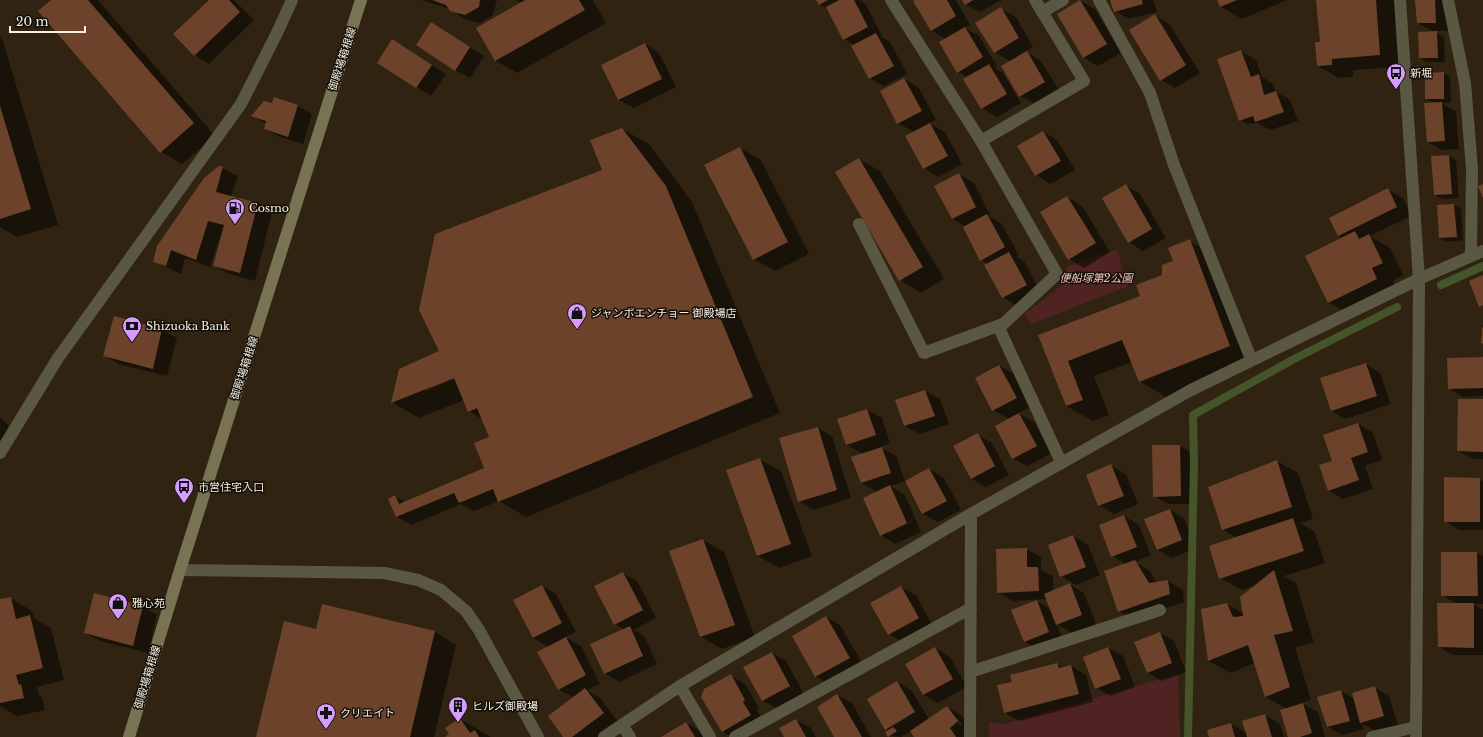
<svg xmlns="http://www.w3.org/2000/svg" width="1483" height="737" font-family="'Libre Baskerville','Noto Sans JP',serif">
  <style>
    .green { fill: #4e2321 }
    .shadow { fill: #0007; fill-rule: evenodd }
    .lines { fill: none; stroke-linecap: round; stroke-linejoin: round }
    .stream { stroke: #455529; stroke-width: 8 }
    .building { fill: #6c432a }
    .service { stroke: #5a5743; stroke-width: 12 }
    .minor { stroke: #5a5743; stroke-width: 12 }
    .tertiary { stroke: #5a5743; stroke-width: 12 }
    .secondary { stroke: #777353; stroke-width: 12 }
    .labels { text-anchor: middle; stroke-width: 3; stroke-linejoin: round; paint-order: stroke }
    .street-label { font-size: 11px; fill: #f7efe3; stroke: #130e06 }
    .poi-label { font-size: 11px; fill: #f7efe3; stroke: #130e06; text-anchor: start }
    .park-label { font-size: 11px; font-style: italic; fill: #f8c5bf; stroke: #130e06 }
  </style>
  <rect width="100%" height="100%" fill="#302311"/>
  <path class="green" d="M1117,249L1127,287L1031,324L1024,314L1069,280L1066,267Z
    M1178,674L1180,737H989V722L1004,724Z"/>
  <path class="shadow" d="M52,0H98L215,136L182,164L161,152Z
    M210,0H234L254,20L209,64L195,55L175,34Z
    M421,0H497L493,15L480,23L465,19L450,9Z
    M516,0H593L606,23L517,73L496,61L522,3Z
    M817,0H859L865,3L882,36H880L890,42L907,74L884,86L869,78L854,45L844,39L828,9L819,4Z
    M916,0H956L970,25L965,28L979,36L997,66L994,68L1003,73L1021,103L997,117L982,108L965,79L967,77L958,72L946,39L932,31Z
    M963,0H1001L980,12L965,4Z
    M1111,0H1153L1157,12L1129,19L1115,11Z
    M1218,0H1287L1242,19L1220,6Z
    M1317,0H1396L1401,67L1353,70V77L1339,78L1318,66L1321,43Z
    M1416,0H1449L1450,31H1434L1444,37L1445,62H1427L1420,58L1435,33L1418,23Z
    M1081,1L1095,9L1121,53L1098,66L1084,58L1058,14Z
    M1001,9L1016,17L1033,47L1025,51L1041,61L1059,90L1035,104L1020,96L1011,62L995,52Z
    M1155,15L1169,24L1200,73L1175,88L1161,80Z
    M431,23L484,56L470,78L455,70Z
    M0,36L2,38L58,225L17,237L0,227Z
    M645,44L659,53L676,87L634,108L619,100L602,65Z
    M407,49L446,74L431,96L379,63Z
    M1241,51L1256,60L1262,77L1273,84L1276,92L1290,100L1298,121L1270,130L1258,123L1247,124L1240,120Z
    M1443,73L1450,77L1451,103H1441L1456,111L1459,149L1442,150L1428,142L1434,103L1426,99Z
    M904,79L919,88L936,120L929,123L945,132L962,164L938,177L924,168L914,132L898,123L881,91Z
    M275,98L298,106L312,114L303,144L280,137L265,129L267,124L253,116L273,104Z
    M622,129L649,144L692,202L780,413L526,517L499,501L474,511L461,504L411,525L396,516L395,496L406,503L486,469L490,438L482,419L469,411L464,400L419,418L393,403L400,370L440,352L603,170ZM458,375L459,377L425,391V389Z
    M1043,132L1057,140L1075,170L1050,184L1036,175Z
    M740,148L761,160L809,254L775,271L754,259Z
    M1449,156L1456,160L1459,198L1442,199L1435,195Z
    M859,159L880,171L944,279L921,293L900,280Z
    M219,167L238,176L231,197L258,203L272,212L255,281L229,274L215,266L221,240H219L210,267L185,258L181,274L154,261Z
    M959,174L974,183L990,215L988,216L1002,224L1019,256L1016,257L1024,261L1041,293L1017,306L1003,297L988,264L981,260L966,227L953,219L936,187Z
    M1126,186L1140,194L1166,238L1143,251L1129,242Z
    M1388,190L1403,198L1411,216L1370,236L1390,248L1403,275L1393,281L1398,291L1350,315L1328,302L1343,238L1339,236Z
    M1067,197L1082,206L1110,252L1084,268L1069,259L1041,213Z
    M1454,205L1461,209L1463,240L1447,242L1440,238Z
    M1189,241L1216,256L1257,362L1166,397L1139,381L1132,362L1094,376L1109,415L1093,421L1066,406L1039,336L1141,297L1163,276Z
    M114,318L162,330L177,338L167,376L119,364L105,356Z
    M1483,358V396L1463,397L1449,388Z
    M1366,364L1380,373L1391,404L1346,419L1331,411Z
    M999,366L1014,374L1031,407L1018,413L1034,422L1051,454L1027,466L1013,458L1009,419L993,410Z
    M925,391L940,399L949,424L920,434L905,426L896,401Z
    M1483,400V459H1473L1458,451Z
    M867,410L882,418L890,443L880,447L896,456L905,481L890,486L905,495L921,532L895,544L881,535L878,492L861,483L863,454L847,445L838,420ZM912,521V522L888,533V531Z
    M0,417L12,429L0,441Z
    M1358,424L1373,433L1382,460L1365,466L1373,489L1343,499L1329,490L1333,461Z
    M818,428L832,436L851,498L814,510L799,501Z
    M978,435L992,443L1009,475L986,487L972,479L955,447Z
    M1180,446L1194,454L1196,504H1169L1154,496Z
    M759,459L781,471L812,556L779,568L758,556L727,471Z
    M1277,461L1298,473L1313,519L1300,523L1314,531L1325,563L1284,576L1296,583L1314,643L1295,647L1311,700L1302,703L1318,712L1325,737H1289L1287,709L1266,697L1255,663L1230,673L1209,661L1227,604L1244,614L1256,585L1242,590L1220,578L1237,538L1222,529Z
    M1111,466L1126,474L1138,504L1114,514L1099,505Z
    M929,469L944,478L961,510L938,522L923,514L906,482Z
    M1480,479L1483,481V530H1459L1445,521Z
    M1170,510L1184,518L1196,548L1172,558L1158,550Z
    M1124,516L1139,525L1151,555L1135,562L1149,570L1157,583L1168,581L1183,590L1184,602L1133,620L1119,611L1126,564L1112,556Z
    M1073,536L1088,545L1100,575L1076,585L1061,576Z
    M703,540L724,552L755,637L722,649L701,637Z
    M1026,549L1041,557V570L1053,576V591L1069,584L1084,593L1096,624L1072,633L1057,624L1063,640L1039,650L1024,641L1037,601L1051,610L1047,599L1013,601L998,592Z
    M1477,553L1483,556V604H1473L1483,609V655H1453L1439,647L1457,604L1442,595Z
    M623,573L637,581L656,618L634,630L644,636L657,664L619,682L605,673L624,630L615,624Z
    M542,586L556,594L576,632L565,637L581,646L600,684L587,690L600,698L618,722L598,737H565L574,698L558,689L549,647L533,638Z
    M901,587L916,595L933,627L904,643L889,634Z
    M95,594L143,607L157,615L148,653L100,641L85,633Z
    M10,598L32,611L34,618L51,628L64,680L37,687L39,695L42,697L45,710L17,716L0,706V600Z
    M323,605L435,632L456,645L434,737H257L317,630Z
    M826,617L840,625L864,666L830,685L815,676Z
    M1160,633L1174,641L1186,672L1162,681L1148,673L1135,642Z
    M935,648L950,657L967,687L938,703L924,695L906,664Z
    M1108,648L1123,656L1135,687L1111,696L1096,688Z
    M772,653L786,661L804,694L778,709L763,701L745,667Z
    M1057,664L1064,668L1071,666L1086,675L1093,702L1020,721L1005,713L1013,683Z
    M731,676L745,684L759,708L757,710L765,724L732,737L723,732Z
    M897,682L912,691L929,719L947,707L962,716L972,730L964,737H915L911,731L901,737L889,736V731L886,729ZM955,718H957L962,724L961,726Z
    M1374,687L1389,696L1398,725L1376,731L1362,724L1364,729L1342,735L1328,727L1341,691L1354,699Z
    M837,695L852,703L871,737H836Z
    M1265,715L1280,724L1284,737H1210L1231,724L1247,733Z
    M460,719L491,737H447Z
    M796,720L811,728L816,737H785Z
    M686,723L701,731L704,737H662Z"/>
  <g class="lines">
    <path class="stream" d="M1441,285L1483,266
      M1188,737L1194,464L1193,415L1296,358L1397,307"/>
  </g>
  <path class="building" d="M51,0H88L194,123L160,153L38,11Z
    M209,0H229L240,12L194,56L173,34Z
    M432,0H480L479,7L465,15L450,11L446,5Z
    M525,0H579L585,10L495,61L476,28Z
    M816,0H828L819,5Z
    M839,0H854L868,27L843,40L826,7Z
    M915,0H947L956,16L931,31L913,1Z
    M962,0H973L965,5Z
    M1080,0L1107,44L1083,58L1057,14Z
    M1110,0H1142L1143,4L1114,12Z
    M1217,0H1237L1220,7Z
    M1316,0H1376L1380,55L1332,59V65L1317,66L1315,42H1320Z
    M1415,0H1435L1436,23H1417Z
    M1001,7L1019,38L994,53L975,23Z
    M1155,14L1186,65L1160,81L1129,30Z
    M431,22L470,47L455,71L416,45Z
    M965,27L983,57L957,73L939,42Z
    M1437,31L1438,58H1419L1418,32Z
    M876,33L894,66L869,79L851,46Z
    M392,39L432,65L416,88L377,63Z
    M645,43L662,79L618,100L601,65Z
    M1241,50L1251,77L1259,74L1264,95L1276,91L1284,112L1255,122L1253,116L1239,121L1217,59Z
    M1027,51L1045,82L1019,97L1001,66Z
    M989,64L1007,94L981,109L963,79Z
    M1444,72V99H1425V73Z
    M904,78L922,111L897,124L880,91Z
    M274,97L298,105L288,137L264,129L266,121L251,116L264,101L272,103Z
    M1442,102L1445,141L1427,142L1424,103Z
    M0,106L31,209L0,219Z
    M930,123L948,156L923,169L905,136Z
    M622,128L666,186L753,397L498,502L493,489L459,503L454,493L396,517L388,499L395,495L399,504L484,468L474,443L489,437L477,408L468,412L454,378L391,403L399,369L439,351L419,310L435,234L602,170L590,140Z
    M1043,131L1061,161L1035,176L1017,146Z
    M740,147L788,242L753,260L704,165Z
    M1449,155L1452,194L1434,195L1431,156Z
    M859,158L923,267L899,281L835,172Z
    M219,166H223L216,192L258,203L240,273L213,266L224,225L208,221L196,260L171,250L166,266L153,262L157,246L204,178Z
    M959,173L976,207L952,219L934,186Z
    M1126,184L1152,229L1128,243L1102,198Z
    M1483,184V198L1478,186Z
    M1388,188L1397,207L1338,236L1329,218Z
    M1067,196L1096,243L1068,260L1040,212Z
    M1454,204L1457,237L1439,238L1437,205Z
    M987,214L1005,247L980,261L963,227Z
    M1355,231L1359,239L1369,234L1383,263L1372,268L1377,279L1328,303L1305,256Z
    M1190,239L1230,346L1139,382L1122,340L1068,361L1083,400L1066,406L1038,335L1140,296L1136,285L1162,275V265L1173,261L1168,248Z
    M1009,252L1027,285L1002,298L984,265Z
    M1483,275V305L1479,307L1469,281Z
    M114,316L162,329L153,369L103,356Z
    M1483,327V343L1481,344L1482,328Z
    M1483,357V388L1448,389L1447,358Z
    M1366,363L1377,396L1331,411L1320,378Z
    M999,365L1017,398L992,411L975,378Z
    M925,390L935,416L904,426L895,400Z
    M1458,399H1483V452L1457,451Z
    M867,409L876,435L846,445L837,419Z
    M1019,413L1037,446L1012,459L995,426Z
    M1358,423L1368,452L1351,458L1359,480L1328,491L1319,465L1332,461L1323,435Z
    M818,427L837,490L798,502L779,438Z
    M978,433L995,466L971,479L953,446Z
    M1152,445H1180L1181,496L1153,497Z
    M882,447L891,473L861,483L851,457Z
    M760,458L791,544L757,556L726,470Z
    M1277,460L1292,507L1222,530L1208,487Z
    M1111,464L1124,496L1098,506L1086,475Z
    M929,468L947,501L922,514L905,481Z
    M1444,477L1480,478V522H1444Z
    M890,485L907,523L880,536L863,498Z
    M1170,509L1182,540L1157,550L1144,519Z
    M1124,515L1137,547L1111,557L1099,525Z
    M1293,518L1304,551L1219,579L1209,546Z
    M1073,535L1086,567L1060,577L1048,545Z
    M703,539L735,625L700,637L669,551Z
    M1027,548V567H1038L1039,591L997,593L996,549Z
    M1441,552H1477L1478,596H1441Z
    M1135,560L1149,583L1168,580L1170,594L1118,612L1104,571Z
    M1274,570L1293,631L1274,635L1290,687L1265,697L1248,645L1208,661L1201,609L1227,603L1233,617L1243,616L1240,597Z
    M623,572L643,610L614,625L594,586Z
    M1070,583L1082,615L1056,625L1044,594Z
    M542,585L562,623L533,638L513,600Z
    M901,586L919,618L888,635L870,603Z
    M94,593L143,606L133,646L84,633Z
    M11,597L16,619L30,615L43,668L16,675L19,685L21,684L24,698L0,703V599Z
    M1037,600L1049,632L1024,642L1011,610Z
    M1437,603H1474V648L1438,647Z
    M322,604L435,631L410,737H256L284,621L316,629Z
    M826,616L850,658L815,677L792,636Z
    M630,626L643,656L604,674L590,644Z
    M1160,632L1172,663L1147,673L1134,642Z
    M566,637L586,675L558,690L537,652Z
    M935,647L953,679L923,695L905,664Z
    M1108,647L1121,679L1095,689L1083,657Z
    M772,652L790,686L762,701L743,667Z
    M1057,663L1059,668L1071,665L1079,694L1004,713L997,685L1012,682L1010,675Z
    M731,674L745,700L743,702L751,715L722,732L701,697L704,689Z
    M897,681L915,712L885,730L867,699Z
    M1375,686L1384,716L1360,723L1352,693Z
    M585,688L604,713L572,737H563L548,716Z
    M1341,690L1350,721L1327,727L1317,697Z
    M837,694L862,737H834L817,707Z
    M1303,703L1312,733L1300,737H1288L1280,710Z
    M947,706L958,721L950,728L956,737H914L910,731Z
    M1265,714L1272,737H1247L1242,721Z
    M460,718L470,733L475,730L479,737H445L449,734L445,728Z
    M796,719L806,737H784L779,728Z
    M686,722L695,737H661Z
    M1231,723L1235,737H1209L1207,730Z
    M893,727L897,731L888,737L885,732Z"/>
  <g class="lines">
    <path class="service" d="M1042,12L1063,0"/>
    <path class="minor" d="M891,0L981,141L1057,274L999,328L1061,462
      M1099,0L1150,93L1174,165L1251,359
      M1448,0L1465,83L1472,169L1471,255
      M981,141L1084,81L1035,0
      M859,224L924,353L1003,324
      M0,453L58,358L241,104L277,33L292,0
      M180,570L384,573L418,580L441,590L466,611L479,630L538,737
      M970,672L1160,610
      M680,686L710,737
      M622,725L630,737
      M604,737L680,686L971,514L1191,390L1419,279L1483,251
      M735,737L971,608
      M970,737L971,514
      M1372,737L1416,727"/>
    <path class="tertiary" d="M1400,0L1419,279L1416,737"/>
    <path class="secondary" d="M129,737L180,570L361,0"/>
  </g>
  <defs>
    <g id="bus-pin" transform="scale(1)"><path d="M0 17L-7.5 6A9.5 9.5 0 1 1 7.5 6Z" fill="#d39cfd" stroke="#130e06"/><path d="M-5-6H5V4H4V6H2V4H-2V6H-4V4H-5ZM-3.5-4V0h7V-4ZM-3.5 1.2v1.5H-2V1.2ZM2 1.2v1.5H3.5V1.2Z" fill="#111"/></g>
    <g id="fuel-pin" transform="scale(1)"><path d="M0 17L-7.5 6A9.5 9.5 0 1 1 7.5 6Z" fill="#d39cfd" stroke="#130e06"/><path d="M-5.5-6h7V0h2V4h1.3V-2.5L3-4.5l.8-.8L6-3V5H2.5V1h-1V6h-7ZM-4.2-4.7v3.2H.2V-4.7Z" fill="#111"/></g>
    <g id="shop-pin" transform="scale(1)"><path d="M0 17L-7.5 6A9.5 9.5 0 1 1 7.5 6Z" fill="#d39cfd" stroke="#130e06"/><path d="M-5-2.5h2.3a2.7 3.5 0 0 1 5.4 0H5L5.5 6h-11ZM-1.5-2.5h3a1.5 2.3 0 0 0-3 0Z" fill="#111"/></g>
    <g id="bank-pin" transform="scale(1)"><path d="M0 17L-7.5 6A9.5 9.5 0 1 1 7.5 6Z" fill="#d39cfd" stroke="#130e06"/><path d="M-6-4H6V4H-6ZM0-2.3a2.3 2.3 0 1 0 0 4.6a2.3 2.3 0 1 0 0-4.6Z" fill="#111"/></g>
    <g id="building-pin" transform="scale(1)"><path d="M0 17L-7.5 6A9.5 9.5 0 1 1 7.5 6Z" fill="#d39cfd" stroke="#130e06"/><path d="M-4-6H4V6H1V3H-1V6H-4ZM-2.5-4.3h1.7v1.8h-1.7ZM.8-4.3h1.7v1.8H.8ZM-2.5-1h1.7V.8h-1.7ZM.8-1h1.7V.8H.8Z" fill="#111"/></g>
    <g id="pharmacy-pin" transform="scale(1)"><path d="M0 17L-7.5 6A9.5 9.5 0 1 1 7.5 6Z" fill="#d39cfd" stroke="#130e06"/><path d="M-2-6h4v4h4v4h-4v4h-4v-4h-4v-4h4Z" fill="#111"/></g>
  </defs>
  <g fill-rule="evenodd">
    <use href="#bus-pin" x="1396" y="73"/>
    <use href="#fuel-pin" x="235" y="208"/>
    <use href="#shop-pin" x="577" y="313"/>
    <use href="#bank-pin" x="132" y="326"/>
    <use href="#bus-pin" x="184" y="487"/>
    <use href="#shop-pin" x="118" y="603"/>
    <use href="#building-pin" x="458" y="706"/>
    <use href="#pharmacy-pin" x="326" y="713"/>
  </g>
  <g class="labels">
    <g class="street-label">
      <text transform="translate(342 59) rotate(-72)" y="4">御殿場箱根線</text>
      <text transform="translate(244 368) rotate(-72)" y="4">御殿場箱根線</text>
      <text transform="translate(147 677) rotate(-73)" y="4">御殿場箱根線</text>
    </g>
    <g class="poi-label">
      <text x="1410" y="77">新堀</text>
      <text x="249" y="212">Cosmo</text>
      <text x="591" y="317">ジャンボエンチョー 御殿場店</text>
      <text x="146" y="330">Shizuoka Bank</text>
      <text x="198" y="491">市営住宅入口</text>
      <text x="132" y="607">雅心苑</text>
      <text x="472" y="710">ヒルズ御殿場</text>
      <text x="340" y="717">クリエイト</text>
    </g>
    <g class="park-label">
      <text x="1096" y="282">便船塚第2公園</text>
    </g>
  </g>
  <path d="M10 26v6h75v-6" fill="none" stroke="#f7efe3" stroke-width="2"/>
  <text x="16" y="26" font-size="12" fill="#f7efe3" stroke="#130e06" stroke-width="3" paint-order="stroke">20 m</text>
</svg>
